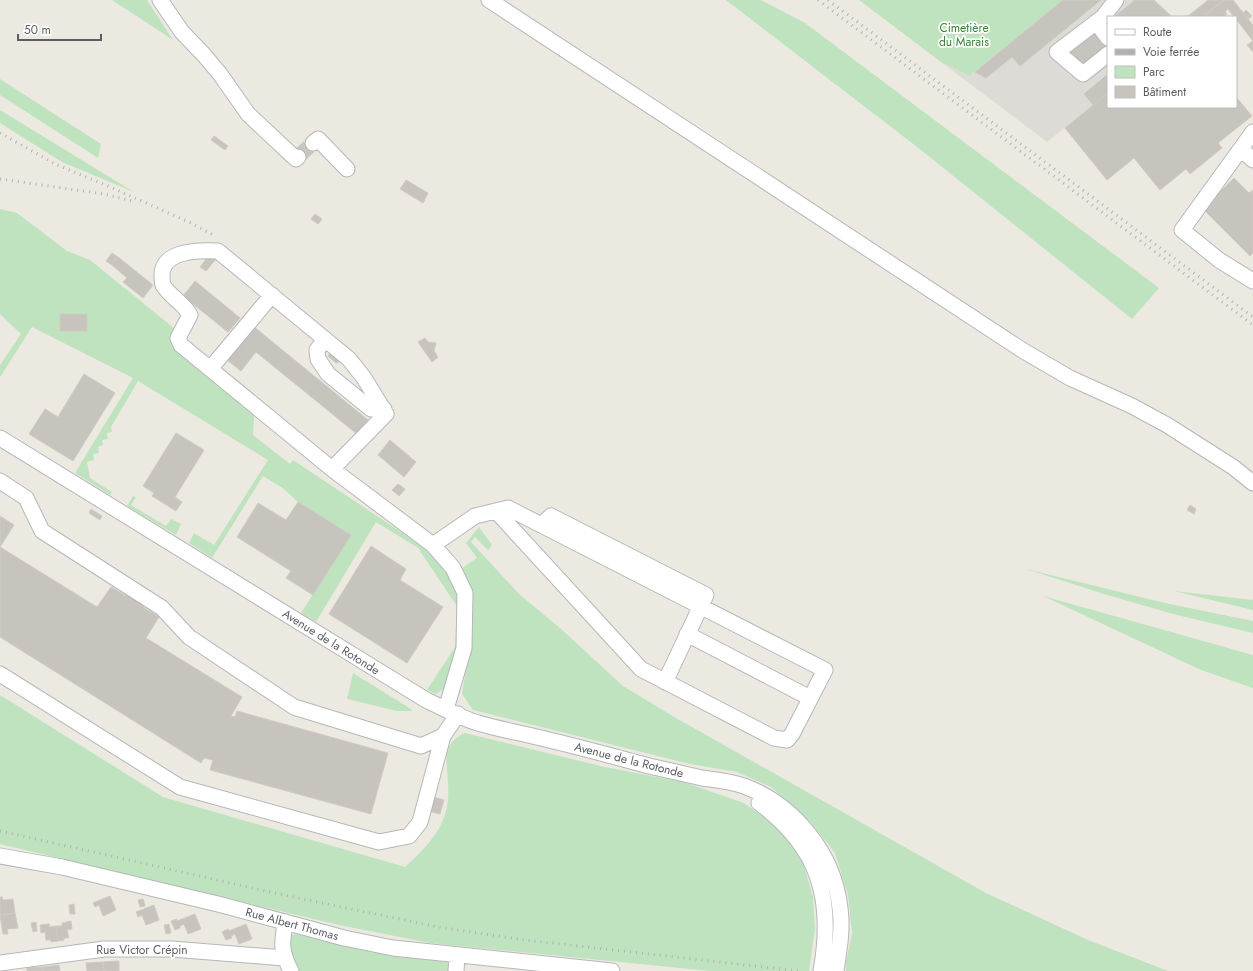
<svg xmlns="http://www.w3.org/2000/svg" width="1253" height="971" font-family="Jost,sans-serif">
  <style>
    .industrial { fill: #dddbd6 }
    .green { fill: #bfe3be }
    .building { fill: #c7c4be; stroke: #d0cbc0 }
    .lines { fill: none; stroke-linecap: round; stroke-linejoin: round }
    .minor-tunnel { stroke: #c8c6c1; stroke-width: 15; stroke-dasharray: 15 8; stroke-linecap: butt }
    .minor-casing { stroke: #b4b7bb; stroke-width: 17 }
    .minor { stroke: #fff; stroke-width: 15 }
    .rail { stroke: #b0b1b1; stroke-width: 3; stroke-dasharray: 1 5; stroke-linecap: butt }
    .labels { text-anchor: middle; stroke-width: 3.5; stroke-linejoin: round; paint-order: stroke }
    .park-label { font-size: 12px; fill: #38823b; stroke: #fff }
    .street-label { font-size: 12px; fill: #5a5d61; stroke: #fff }
  </style>
  <rect width="100%" height="100%" fill="#ece9e1"/>
  <path class="industrial" d="M1063,0H1154L1172,17H1108V93L1047,142L941,62L969,76Z"/>
  <path class="green" d="M112,0H147L173,40Z
    M726,0H761L805,23L1159,288L1132,319L921,150Z
    M859,0H1063L969,76L941,62Z
    M0,79L101,144L98,158L0,95Z
    M0,110L134,192L62,162L0,123Z
    M0,209L17,213L67,251L90,260L175,329L174,348L254,416L253,435L290,464L293,460L407,536L427,551L444,569L455,587L460,606L458,648L446,687L436,694L427,690L455,647L457,606L418,548L376,522L316,622L301,613L351,535L298,502L284,489L263,476L212,558L189,543L194,533L214,545L268,460L138,381L111,427L112,432L107,433L108,439L102,440L103,445L98,447L99,453L93,454L94,460L87,462L90,478L112,492L110,495L75,473L133,378L32,327L0,377V365L21,334L0,314Z
    M133,496L136,497L131,505L166,526L171,519L181,524L176,535L127,506Z
    M479,527L492,545L488,550L475,537L471,542L519,594L560,628L623,686L676,718L986,893L1088,940L1168,971H846V962L852,933L848,895L835,853L811,822L771,787L737,772L690,764L473,710L462,694L470,644L469,593L462,568L477,558L466,543Z
    M1026,569L1165,603L1253,621V633L1173,614L1104,594Z
    M1174,591L1253,600V610Z
    M1043,596L1253,655V688L1201,670Z
    M353,673L411,709L412,711H397L347,699Z
    M0,695L163,797L405,867C417,856 436,838 442,822C448,810 449,795 448,783C447,761 441,744 465,733L605,767L683,782L744,803L782,830L803,862L813,897L815,929L809,971H710L430,943L339,925L0,844Z
    M296,934L370,951L398,956L448,961L451,967L450,971H298L291,954L289,938L292,935Z"/>
  <path class="building" d="M1063,0H1101L1020,66L1012,57L986,78L975,72Z
    M1133,0H1154L1172,17H1114L1134,1Z
    M1208,0H1224L1203,17H1187Z
    M1224,0H1233L1253,25V52L1247,45L1253,41L1236,19V17H1234L1228,9L1225,12L1227,14L1224,17H1203Z
    M1246,10L1252,16L1248,19L1243,13Z
    M1095,29L1108,45L1082,65L1069,49Z
    M1108,74V93L1093,105L1084,94Z
    M1108,93V107H1236V97L1252,116L1218,143L1222,148L1190,174L1186,169L1160,190L1134,158L1107,180L1065,128Z
    M214,136L228,146L225,150L211,140Z
    M1234,178L1249,193L1253,190V253L1250,256L1203,209Z
    M406,180L428,193L423,203L400,189Z
    M315,214L322,219L318,224L311,219Z
    M112,253L118,257L112,265L106,261Z
    M210,254L216,259L206,271L200,267Z
    M118,257L153,285L143,298L123,282L127,278L112,265Z
    M195,281L240,318L228,332L183,296Z
    M60,314H87V331H60Z
    M253,326L368,420L357,434L256,352L241,371L227,360Z
    M425,338L428,342L436,343L434,351L438,357L432,362L418,342Z
    M331,352L341,361L336,363L328,356Z
    M84,374L115,393L73,461L29,434L45,409L58,417Z
    M176,433L204,450L175,497L182,502L176,511L152,496L154,493L143,486Z
    M390,440L416,462L404,477L378,455Z
    M398,484L405,489L399,496L392,490Z
    M298,502L351,535L313,595L286,578L291,571L237,537L258,503L286,520Z
    M1190,505L1196,509L1194,514L1187,510Z
    M91,509L102,516L100,520L89,513Z
    M0,516L14,525L0,547L97,607L111,587L126,596L128,593L145,603L143,607L159,617L146,638L242,697L231,716L235,717L237,711L388,753L371,814L210,770L213,760L204,758L201,763L0,637Z
    M371,546L406,569L400,580L443,607L407,663L329,614Z
    M433,797L444,800L440,814L428,811Z
    M110,896L116,910L103,916L99,905L95,907L93,903Z
    M0,897H2L3,900L13,899L15,913L0,915Z
    M143,899L145,906L140,907L138,900Z
    M74,904L75,914H70L69,905Z
    M154,905L159,920L146,925L142,915L138,917L136,912Z
    M15,913L18,928L7,929L8,934H3L0,915Z
    M195,914L201,929L188,934L184,924L180,926V928L175,930L171,921L177,919V921Z
    M71,921L72,929L67,930L69,938H64V940L58,941L56,926H62V923Z
    M36,922L37,931L33,932L31,923Z
    M49,924L50,927L56,926L58,941L51,942V940H46L45,932L41,933L40,925Z
    M169,924L171,933L166,934L164,925Z
    M246,924L252,939L239,944L235,934L231,936L232,938L226,940L222,932L228,929L229,931Z
    M119,961V971H104L103,962Z
    M103,962L104,971H87L86,963Z
    M59,965L60,971H43V967Z
    M43,967V971H27V968Z"/>
  <g class="lines">
    <path class="minor-tunnel" d="M298,157L313,143"/>
    <g class="minor-casing">
      <path id="minor" d="M160,0L182,32L204,55L220,74L248,114L296,159L298,157
        M489,0L1022,350L1070,378L1132,406L1167,425L1233,467L1253,483
        M1096,22L1108,38
        M1108,54L1083,74L1057,52L1103,17L1116,0
        M1253,132L1182,230L1219,260L1253,281
        M313,143L318,139L347,169
        M1241,149L1253,160
        M325,339L317,350L318,359L328,374L371,409H384
        M210,369L272,295
        M0,438L426,700C443,708 461,718 478,723C502,730 526,734 549,740C583,748 616,757 649,766C666,770 684,774 702,778C716,780 730,781 744,786C795,805 834,854 840,908C843,929 839,950 836,971
        M332,469L386,414L364,378L349,359L218,251C200,250 161,250 162,276C162,279 162,282 163,285C170,297 184,303 190,315L178,338L181,345L332,469L433,545L453,568L465,593L464,648L446,709
        M0,481L26,498L42,531L162,608L189,637L294,707L421,746L443,736
        M541,525L551,516L706,595L665,682
        M433,545L475,516L508,508L825,670L792,734L787,740L774,738L641,669L496,511
        M687,634L810,698
        M0,674L180,787L379,842L409,836L420,822L443,736L458,714
        M759,803C819,847 834,899 821,971
        M0,856L62,867L222,905L344,938L393,948L612,971
        M286,922C281,942 281,952 291,971
        M0,963L104,949H172L284,958
        M456,971L457,956"/>
    </g>
    <use href="#minor" class="minor"/>
    <path class="rail" d="M818,0L1253,325
      M828,0L1253,317
      M0,133L55,164L117,190L191,223L215,236
      M0,179L104,194L132,201
      M0,831L279,894L438,927L525,940L799,971"/>
  </g>
  <g class="labels">
    <g class="park-label">
      <text x="964" y="32">Cimetière<tspan x="964" dy="14">du Marais</tspan></text>
    </g>
    <g class="street-label">
      <text transform="translate(331 642) rotate(32)" y="4">Avenue de la Rotonde</text>
      <text transform="translate(629 760) rotate(14)" y="4">Avenue de la Rotonde</text>
      <text transform="translate(292 924) rotate(15)" y="4">Rue Albert Thomas</text>
      <text x="142" y="954">Rue Victor Crépin</text>
    </g>
  </g>
  <rect x="1107" y="16" width="130" height="92" fill="#ffffff" stroke="#bdbec0"/>
  <rect x="1115" y="29" width="20" height="6" fill="#ffffff" stroke="#bdbec0"/>
  <text x="1143" y="36" font-size="12" fill="#5a5d61">Route</text>
  <rect x="1115" y="49" width="20" height="6" fill="#b0b1b1" stroke="#bdbec0"/>
  <text x="1143" y="56" font-size="12" fill="#5a5d61">Voie ferrée</text>
  <rect x="1115" y="66" width="20" height="12" fill="#bfe3be" stroke="#bdbec0"/>
  <text x="1143" y="76" font-size="12" fill="#5a5d61">Parc</text>
  <rect x="1115" y="86" width="20" height="12" fill="#c7c4be" stroke="#bdbec0"/>
  <text x="1143" y="96" font-size="12" fill="#5a5d61">Bâtiment</text>
  <path d="M18 34v6h83v-6" fill="none" stroke="#5a5d61" stroke-width="2"/>
  <text x="24" y="34" font-size="12" fill="#5a5d61" stroke="#ffffff" stroke-width="3" paint-order="stroke">50 m</text>
</svg>
